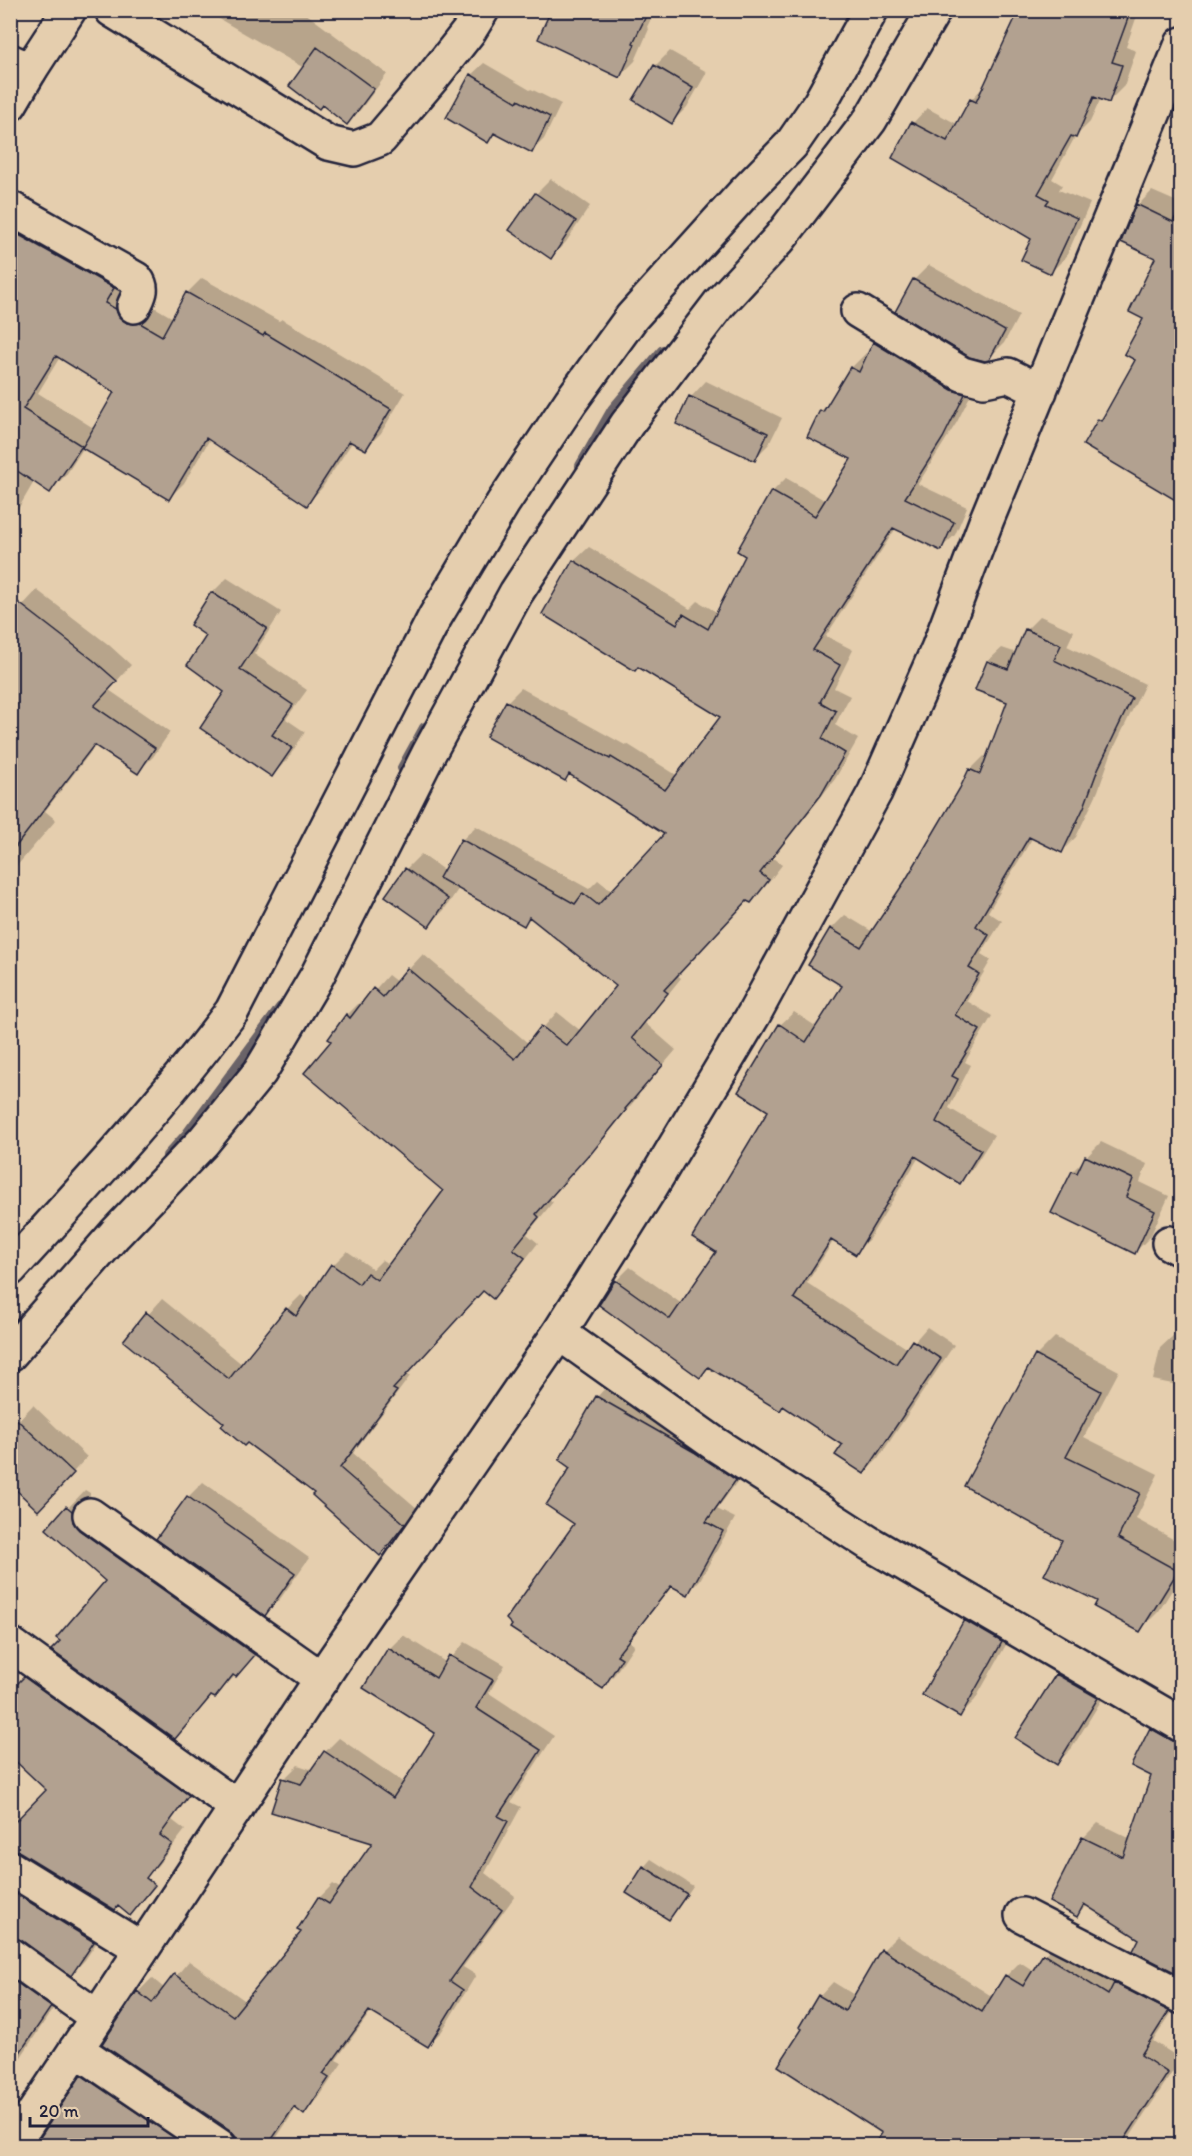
<svg xmlns="http://www.w3.org/2000/svg" width="1192" height="2156" font-family="Itim,sans-serif">
  <style>
    .shadow { fill: #0003; fill-rule: evenodd }
    .lines { fill: none; stroke-linecap: round; stroke-linejoin: round }
    .stream { stroke: #6b6367; stroke-width: 12 }
    .building { fill: #b2a190; stroke: #22223b; stroke-width: 1.5 }
    .street-casing { stroke: #22223b; stroke-width: 38 }
    .secondary-casing { stroke: #22223b; stroke-width: 38 }
    .street { stroke: #e5ceae; stroke-width: 33 }
    .secondary { stroke: #e5ceae; stroke-width: 33 }
  </style>
  <rect width="100%" height="100%" fill="#e5ceae"/>
  <filter id="ink" filterUnits="userSpaceOnUse"><feTurbulence type="fractalNoise" baseFrequency=".0167" numOctaves="2"/><feDisplacementMap in="SourceGraphic" scale="12" xChannelSelector="R" yChannelSelector="G"/><feConvolveMatrix kernelMatrix="1 2 1 2 8 2 1 2 1" color-interpolation-filters="sRGB"/></filter>
  <g filter="url(#ink)">
    <path class="shadow" d="M204,10H301L387,74L361,109L347,123L304,68Z
      M429,10H453L444,20Z
      M553,10H655L647,27L649,29L635,61L620,76Z
      M995,10H1139L1126,47L1136,51L1124,86L1109,101L1101,98L1090,122L1075,137L1052,179L1062,185L1059,190L1090,203L1066,257L1051,272L1033,239L913,123L927,108L957,124L971,100L985,85L1016,20Z
      M670,51L707,72L687,107L672,122L655,66Z
      M484,63L530,90L531,89L561,104L544,139L532,151L496,133L488,141L471,75Z
      M551,179L590,206L566,242L551,257L511,229L536,194Z
      M1152,191L1182,204V502L1099,420L1108,411L1137,359L1157,257L1138,205Z
      M25,214L128,272L142,308H156L173,318L187,293L202,278L279,321L282,319L405,393L381,433L366,448L353,441L322,488L307,504L210,439L184,483L169,498L84,447L66,475L50,491L35,480L10,523V229ZM60,357L117,392L95,429L38,393Z
      M929,265L1019,315L1004,343L989,358L914,280Z
      M889,329L978,380L957,422L918,484L967,507L955,535L940,549L896,528L826,636L853,650L834,688L850,696L835,725L858,739L835,779L773,858L782,865L765,887L751,901L748,899L677,975L681,978L645,1023L676,1050L638,1094L639,1095L604,1139L590,1153L549,1199L553,1202L527,1234L538,1243L507,1283L493,1297L483,1289L406,1374L410,1376L353,1453L418,1509L394,1539L380,1554L316,1492L226,1423L125,1341L162,1299L243,1365L287,1309L301,1295L308,1301L333,1265L347,1251L373,1269L382,1260L390,1265L445,1190L333,1041L347,1015L361,1001L363,1003L388,975L397,982L423,954L529,1044L557,1012L581,1031L618,986L531,917L523,925L459,888L444,910L429,925L406,869L421,854L445,871L462,840L476,826L589,889L598,880L613,892L667,834L571,773L565,779L507,702L521,688L625,745L627,744L678,776L722,717L574,561L589,547L690,609L698,601L718,613L747,556L772,492L786,478L826,501L853,459L821,411L830,402L851,368L866,353L869,355L875,343Z
      M706,381L782,418L769,444L754,459L678,423L691,397Z
      M227,578L281,612L254,654L307,690L286,719L305,732L287,760L272,775L226,691L209,636L192,625L212,593Z
      M37,590L109,645L131,665L109,690L170,732L153,757L137,772L97,744L45,811L56,820L10,874V799L22,606Z
      M1040,616L1074,631L1067,646L1145,684L1111,754L1098,791L1076,837L1062,851L1033,837L988,912L1002,921L981,954L991,960L967,1001L992,1016L965,1062L971,1065L949,1108L994,1135L973,1168L959,1182L919,1157L869,1239L855,1253L834,1240L807,1283L908,1349L927,1327L954,1345L878,1459L864,1473L844,1445L784,1405L710,1366L700,1376L601,1304L616,1281L630,1267L682,1304L718,1252L770,1110L780,1025L794,1012L817,1027L844,986L831,929L845,915L873,932L906,882L961,789L970,770L984,756L987,758L1009,701L977,689L988,661L1002,648L1017,653L1026,630Z
      M1101,1142L1147,1164L1140,1182L1169,1196L1150,1237L1135,1252L1073,1171Z
      M10,1150L16,1155L10,1161Z
      M1175,1334L1182,1336V1386L1153,1380L1160,1348Z
      M1055,1337L1119,1371L1084,1437L1158,1474L1136,1519L1182,1544V1574L1159,1611L1140,1630L1099,1601L1036,1356Z
      M609,1384L748,1467L717,1509L735,1518L700,1580L688,1593L673,1585L628,1641L634,1645L615,1674L602,1687L576,1523L572,1468L597,1397Z
      M33,1405L87,1457L53,1494L10,1429Z
      M203,1482L309,1558L280,1599L265,1614L158,1538L188,1497Z
      M85,1490L90,1493V1504L272,1636L233,1678L215,1696L213,1695L175,1737L107,1581L48,1529Z
      M980,1606L1016,1627L975,1700L960,1715L965,1621Z
      M403,1635L447,1663L465,1642L505,1665L489,1693L554,1736L511,1802L521,1807L485,1873L515,1896L463,1967L476,1975L442,2031L428,2045L372,2010L336,2060L342,2063L318,2099L304,2113L297,2107L271,2146H239L237,2137L138,1992L152,1978L165,1989L189,1961L247,2002L303,1932L319,1898L333,1884L341,1889L374,1842L284,1779L298,1765L313,1770L325,1752L339,1738L404,1783L437,1733L389,1649Z
      M1072,1659L1112,1683L1072,1748L1057,1763L1017,1738L1057,1675Z
      M39,1664L201,1781L172,1820L185,1830L158,1865L144,1878L10,1754V1683L15,1688Z
      M1166,1715L1182,1724V1974L1141,1938L1088,1905L1077,1915L1051,1902L1084,1837L1098,1823L1131,1839L1153,1775L1152,1729Z
      M10,1808L91,1873L10,1848Z
      M651,1859L693,1886L676,1911L669,1919L628,1892L644,1867Z
      M10,1866L107,1927L85,1960L71,1974L21,1938L10,1935Z
      M897,1936L993,1997L1006,1976L1020,1962L1034,1971L1044,1955L1058,1941L1182,1997L1153,2041L1181,2059L1124,2146H901L780,2065L804,2029L801,2027L820,1996L833,1982L856,1996L883,1950Z
      M10,1953L64,1992L19,2060L10,2068Z
      M96,2062L219,2146H52L42,2138L83,2076Z"/>
    <g class="lines">
      <path class="stream" d="M581,466L613,410L663,351
        M403,768L425,728
        M168,1156L187,1135L281,1008"/>
    </g>
    <path class="building" d="M551,10H649L633,43L635,44L620,78L538,39Z
      M1019,10H1131L1112,62L1122,65L1109,103L1094,97L1076,138L1071,136L1038,194L1049,200L1046,204L1077,218L1051,274L1021,260L1031,239L892,158L911,122L947,141L970,99L976,102Z
      M317,47L374,89L347,125L322,105L319,109L289,86Z
      M654,65L693,88L672,124L633,100Z
      M470,74L517,102L518,100L550,117L532,153L494,133L488,143L446,118Z
      M535,193L576,221L551,259L509,230Z
      M1136,204L1173,222L1182,204V504L1083,445L1098,419L1101,421L1135,360L1124,354L1143,319L1129,312L1155,258L1121,242Z
      M10,230L114,288L105,303L116,309L119,317L127,323H140L162,336L186,292L263,336L265,333L391,409L366,450L349,441L307,506L206,438L169,500L82,448L114,392L56,356L23,409L82,446L50,493L10,466Z
      M913,279L1005,331L989,360L985,361L969,357L895,312Z
      M873,342L952,390L965,394L943,438L905,498L954,522L941,551L893,528L813,650L840,665L820,702L836,711L822,739L845,753L821,795L760,873L769,880L751,903L747,901L664,990L668,993L632,1038L663,1065L625,1109L626,1110L590,1155L589,1154L536,1214L539,1217L513,1249L525,1258L493,1299L483,1291L419,1361L393,1389L397,1391L340,1468L405,1524L380,1556L312,1495L314,1493L247,1443L244,1446L221,1426L224,1423L123,1341L146,1312L229,1379L286,1308L296,1316L331,1264L359,1284L367,1273L377,1280L443,1191L304,1073L331,1041L328,1039L346,1014L350,1018L373,988L383,997L407,968L515,1059L541,1026L567,1046L616,986L529,917L524,926L439,878L461,839L575,904L583,893L598,905L664,834L569,774L565,781L486,737L506,701L610,759L611,757L665,790L720,717L638,667L635,671L542,614L573,560L677,624L683,614L708,629L745,556L737,551L771,491L815,516L851,459L807,437L820,410L823,412L850,367L859,372Z
      M689,396L768,433L755,461L676,424Z
      M211,592L267,628L240,669L293,705L272,735L292,748L272,777L200,728L224,692L187,665L206,636L190,625Z
      M10,596L93,660L117,681L94,706L155,748L138,774L94,745L10,854Z
      M1025,629L1061,645L1054,660L1132,698L1098,769L1084,807L1062,853L1029,837L976,926L989,935L969,968L979,974L955,1015L980,1030L952,1076L958,1079L936,1122L981,1150L960,1184L915,1156L856,1255L831,1240L794,1298L896,1364L912,1340L941,1359L864,1474L835,1455L842,1445L783,1406L780,1411L708,1367L700,1378L599,1305L615,1280L670,1319L716,1252L692,1237L768,1111L738,1092L779,1024L806,1042L842,986L808,965L830,928L861,947L905,881L960,788L969,769L980,774L1007,702L975,690L987,661L1008,669Z
      M405,868L448,899L429,927L385,896Z
      M1085,1156L1133,1179L1126,1197L1155,1211L1135,1254L1051,1213L1072,1171L1077,1173Z
      M1035,1355L1101,1391L1066,1457L1140,1493L1118,1538L1178,1571L1140,1632L1094,1607L1097,1601L1044,1575L1062,1540L964,1486Z
      M596,1396L694,1452L736,1480L706,1522L723,1531L688,1595L671,1586L617,1655L622,1658L603,1689L510,1628L512,1625L506,1619L574,1524L546,1505L570,1468L559,1460Z
      M10,1413L74,1473L38,1511L10,1484Z
      M187,1496L295,1573L265,1616L156,1539Z
      M66,1506L72,1511L73,1522L79,1530L255,1655L236,1677L233,1675L215,1698L211,1696L175,1739L51,1650L60,1641L56,1638L105,1581L46,1529Z
      M964,1620L1002,1642L960,1717L922,1695Z
      M388,1648L436,1678L449,1655L493,1680L476,1708L541,1750L498,1816L508,1821L472,1887L502,1910L450,1981L463,1990L428,2047L369,2011L323,2074L329,2078L304,2115L294,2107L268,2145H237L236,2137L230,2130L102,2044L137,1991L152,2003L174,1974L233,2016L301,1932L297,1930L318,1897L329,1904L372,1843L271,1812L282,1778L301,1784L324,1751L393,1798L435,1733L363,1688Z
      M1056,1674L1098,1698L1057,1765L1015,1738Z
      M24,1677L189,1795L160,1835L172,1844L146,1878L155,1885L130,1916L118,1906L115,1910L20,1852L10,1849V1827L46,1790L10,1756V1691Z
      M1150,1728L1173,1741L1182,1744V1976L1133,1951L1139,1939L1084,1904L1077,1917L1049,1902L1082,1837L1123,1857L1151,1776L1131,1766Z
      M643,1866L687,1894L669,1920L626,1893Z
      M10,1890L94,1942L71,1976L21,1940L10,1936Z
      M881,1949L982,2012L1005,1975L1023,1986L1043,1954L1108,1995L1114,1983L1169,2011L1141,2055L1168,2073L1121,2145H874L882,2133L778,2066L802,2029L799,2027L818,1995L845,2011Z
      M10,1978L51,2007L10,2067Z
      M81,2075L185,2145H35Z"/>
    <g class="lines">
      <g class="street-casing">
        <path id="street" d="M112,10L328,143L354,149L380,139L432,78L469,31L482,10
          M10,61L30,70
          M10,208L136,279C144,289 139,295 134,306
          M858,311L962,374L984,380L1008,375L1040,391
          M1169,1243L1182,1250
          M10,1269C87,1185 164,1102 232,1011L435,617L503,503L571,401L632,317L743,194L791,145L820,103L871,10
          M559,1333L715,1444L869,1543L1182,1725
          M10,1354L115,1234L203,1142L260,1072L317,976L429,753L516,593L627,424L719,304L780,238L870,120L934,10
          M90,1515L322,1679
          M10,1644L237,1807
          M10,1868L142,1949
          M1022,1915L1182,1997
          M10,1955L97,2017
          M76,2049L219,2146
          M12,2146L334,1660L559,1333L649,1190L754,1014L875,792L938,649L987,519L1182,44"/>
      </g>
      <g class="secondary-casing">
        <path id="secondary" d="M10,104L30,70L69,10"/>
      </g>
      <use href="#street" class="street"/>
      <use href="#secondary" class="secondary"/>
    </g>
  </g>
  <rect width="1192" height="2156" fill="none" stroke="#e5ceae" stroke-width="36"/>
  <rect x="18" y="18" width="1156" height="2120" fill="none" stroke="#22223b" stroke-width="2" filter="url(#ink)"/>
  <path d="M30 2117v9h118v-9" fill="none" stroke="#22223b" stroke-width="3"/>
  <text x="39" y="2117" font-size="18" fill="#22223b" stroke="#e5ceae" stroke-width="4.5" paint-order="stroke">20 m</text>
</svg>
